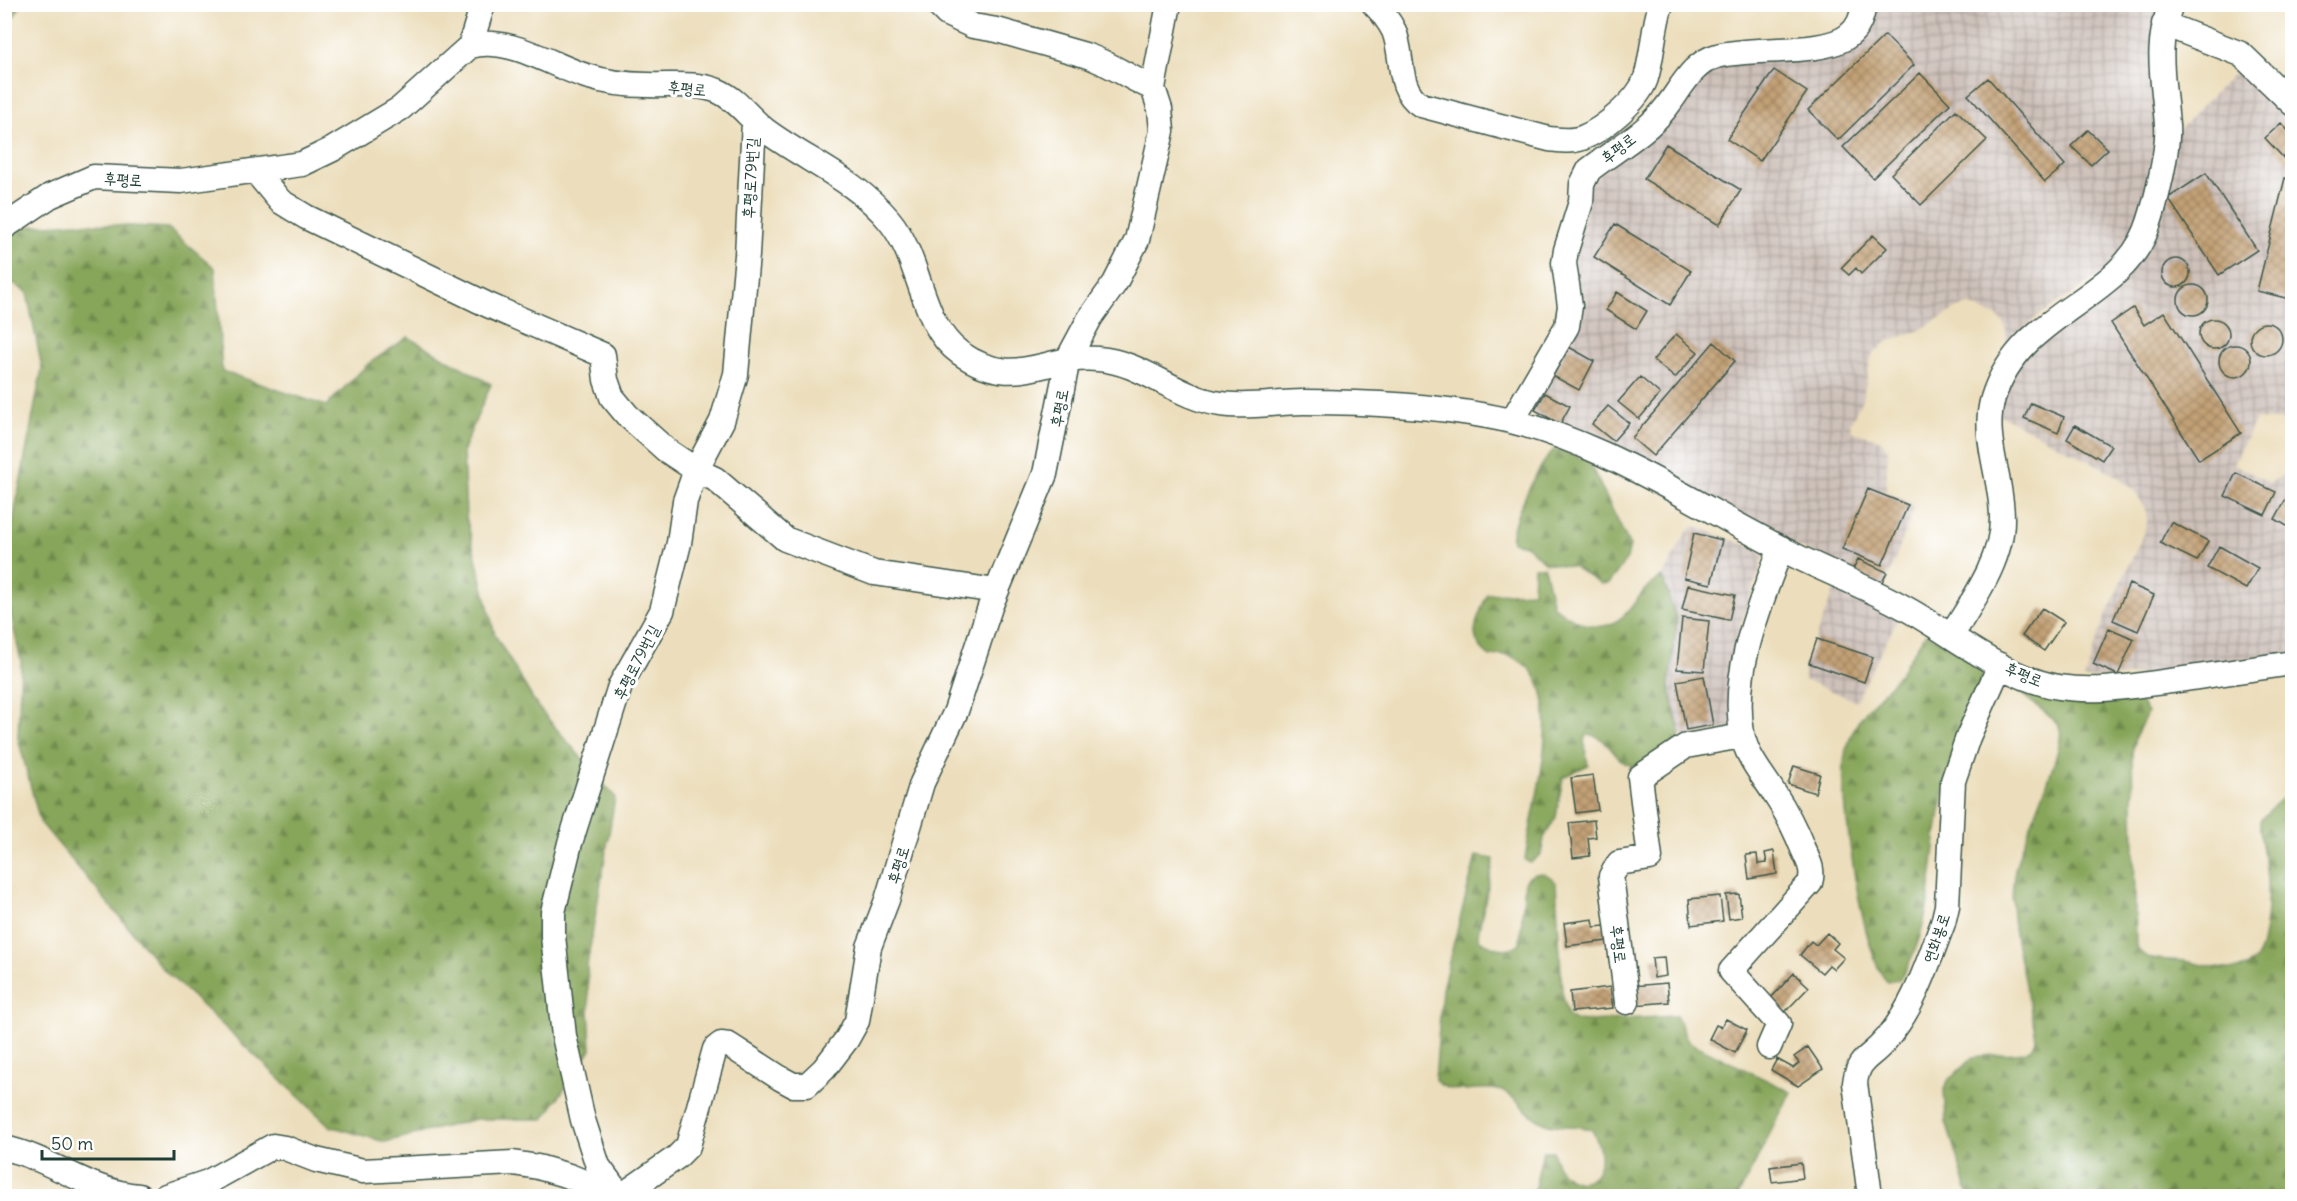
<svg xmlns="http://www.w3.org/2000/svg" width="2297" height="1201" font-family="Delius,'Poor Story',sans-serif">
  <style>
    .industrial { fill: url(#industrial-grid) }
    .forest { fill: url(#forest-firs); stroke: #537247; stroke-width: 1.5 }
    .building { fill: url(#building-cross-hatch) }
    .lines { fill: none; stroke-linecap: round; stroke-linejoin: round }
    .minor-casing { stroke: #3e5548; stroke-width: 27 }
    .minor { stroke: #fff; stroke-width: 24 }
    .labels { text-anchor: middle; stroke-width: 6; stroke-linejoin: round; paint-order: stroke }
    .street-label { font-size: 16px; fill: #1f3d34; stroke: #fff }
  </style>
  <defs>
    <pattern id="industrial-grid" width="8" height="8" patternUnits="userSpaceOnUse" patternTransform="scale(1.5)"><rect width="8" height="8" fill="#cec1ba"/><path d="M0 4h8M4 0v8" fill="none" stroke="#a79e98"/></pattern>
    <pattern id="forest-firs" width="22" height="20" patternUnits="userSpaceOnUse" patternTransform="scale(1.5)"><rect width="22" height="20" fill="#87a65a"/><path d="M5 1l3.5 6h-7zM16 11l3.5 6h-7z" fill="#6e884b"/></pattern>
    <pattern id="building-cross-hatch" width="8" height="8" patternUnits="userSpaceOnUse" patternTransform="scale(1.5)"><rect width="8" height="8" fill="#c3a176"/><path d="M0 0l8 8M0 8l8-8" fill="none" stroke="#9e8462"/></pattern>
  </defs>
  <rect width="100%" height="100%" fill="#fff"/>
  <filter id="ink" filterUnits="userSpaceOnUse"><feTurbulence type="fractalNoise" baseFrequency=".0167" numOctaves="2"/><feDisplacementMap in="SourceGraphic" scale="12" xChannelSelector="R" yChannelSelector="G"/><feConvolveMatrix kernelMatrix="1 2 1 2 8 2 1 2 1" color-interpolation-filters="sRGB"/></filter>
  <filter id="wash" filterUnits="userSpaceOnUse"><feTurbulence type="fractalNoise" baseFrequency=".008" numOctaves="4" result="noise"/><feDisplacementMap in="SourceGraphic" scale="24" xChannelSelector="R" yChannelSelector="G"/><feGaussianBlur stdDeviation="1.35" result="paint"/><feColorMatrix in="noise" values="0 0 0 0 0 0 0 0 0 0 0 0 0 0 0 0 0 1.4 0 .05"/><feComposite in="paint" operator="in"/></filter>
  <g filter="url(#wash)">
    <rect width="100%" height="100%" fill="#ecdebc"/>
    <path class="industrial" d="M1875,5H2164L2159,114L2143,217L2113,266L2033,320L2007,348L2005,324L1997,316L1969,305L1958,308L1918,331L1888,341L1872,354L1862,400L1850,424L1853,432L1881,440L1888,450L1886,492L1912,504L1913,512L1884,588L1546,425L1532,412L1573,265L1591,182L1691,86L1716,65L1805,55Z
      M2243,64L2292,112V421L2256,419L2233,464L2270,483L2292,469V653L2138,675L2084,679L2103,622L2141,539L2147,523V512L2134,490L2114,474L1997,413L2019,358L2112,286L2174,135Z
      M1694,526L1763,551L1764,557L1741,624L1735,653L1731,729L1686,737L1680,733L1669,686L1670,600L1662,577L1687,532Z
      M1837,583L1900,614L1856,701L1804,680V667Z"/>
    <path class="forest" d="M5,4L21,5L5,31L4,5Z
      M4,217L20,227L75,223L168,228L215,268L222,371L326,406L368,364L408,337L491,384L463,450L466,517L495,635L537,706L615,797L587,966L591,1049L544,1119H476L385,1142L330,1126L163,969L40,822L18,738L21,661L5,588L4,568L42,368L27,293L5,277Z
      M1555,449L1584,459L1590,464L1630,546L1627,559L1608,584H1600L1574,567L1544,562L1526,545L1512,542C1508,526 1541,459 1555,449Z
      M1534,567H1544L1553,606C1581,626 1608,640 1633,605C1642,593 1648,584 1662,577L1677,621L1669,686L1680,733L1678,741C1667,749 1654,761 1642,765C1616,774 1611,732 1587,735L1584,740L1588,765L1563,777L1556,817L1544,838L1541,854L1530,863L1525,860C1530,814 1569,696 1524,664C1512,655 1504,653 1490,657C1464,638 1478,619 1487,594L1533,592Z
      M1926,633L1978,664L1984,672C1971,711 1955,750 1945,789C1928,852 1938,922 1900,979L1888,982C1863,964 1840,796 1844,762C1845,752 1849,741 1853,731C1863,710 1881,696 1896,678C1907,664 1916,648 1926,633Z
      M2015,681L2137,696L2147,713L2135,737L2132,753L2136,945C2143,964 2167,958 2184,961C2202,964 2221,971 2239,969C2256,967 2260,954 2263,939C2268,913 2269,888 2265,861C2263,847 2259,835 2260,820L2292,788V1196H1969L1946,1122L1944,1089L1950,1079L1973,1057L2025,1052L2033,1047L2036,1040C2029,983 2000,917 2018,859C2026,834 2065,749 2060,729C2058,719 2022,696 2013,687Z
      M1476,856L1494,859L1478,934L1479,940C1492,947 1507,954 1520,943L1525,880C1535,871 1548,871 1556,883L1562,991L1568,1016L1575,1020L1589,1021L1676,1016C1683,1024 1682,1033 1689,1042L1791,1092L1738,1196H1533L1543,1151H1553C1561,1201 1622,1186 1592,1130C1577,1123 1558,1129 1542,1122C1526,1115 1518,1097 1502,1091C1480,1083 1452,1099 1435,1080L1442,989Z"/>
    <g id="blocks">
      <path class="building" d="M1885,35L1914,65L1838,140L1808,110Z
        M1774,70L1807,92L1760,161L1727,139Z
        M1920,73L1950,104L1873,178L1843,147Z
        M1988,78L2065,165L2045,182L1968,95Z
        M1956,110L1987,140L1921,205L1891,174Z
        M2281,123L2292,135V167L2265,138Z
        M2088,130L2108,149L2091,165L2071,146Z
        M1666,144L1741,190L1719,225L1644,179Z
        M2206,173L2257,250L2219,275L2168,198Z
        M2285,178L2292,180V288L2290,299L2257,291Z
        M1615,224L1691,271L1670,305L1594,257Z
        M1873,235L1887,248L1861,274L1856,268L1849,275L1841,268Z
        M2162 273a14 14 0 1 1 28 0a14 14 0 1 1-28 0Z
        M2178 300a15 15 0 1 1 30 0a15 15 0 1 1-30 0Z
        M1617,292L1647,311L1636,329L1606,310Z
        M2133,308L2144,325L2164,312L2241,433L2199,460L2111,323Z
        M2199 334a15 15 0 1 1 30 0a15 15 0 1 1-30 0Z
        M2250 339a16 16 0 1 1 32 0a16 16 0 1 1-32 0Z
        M1676,334L1698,352L1675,378L1653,360Z
        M1714,342L1735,361L1653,456L1632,438Z
        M2219 361a16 16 0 1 1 32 0a16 16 0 1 1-32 0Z
        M1569,347L1594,361L1579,390L1553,376Z
        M1640,377L1660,394L1639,419L1618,402Z
        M2291,377L2292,378V406L2288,405Z
        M1545,393L1570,406L1560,424L1535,410Z
        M2031,403L2064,417L2058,433L2024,418Z
        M1608,406L1629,423L1613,441L1592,424Z
        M2075,425L2111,446L2102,460L2067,439Z
        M2236,473L2276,492L2265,515L2225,496Z
        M1868,489L1908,505L1882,565L1842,549Z
        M2287,497L2292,501V529L2275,519Z
        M2171,522L2208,541L2197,561L2160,543Z
        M1694,533L1722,540L1711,584L1684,578Z
        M2219,546L2258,568L2246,589L2207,568Z
        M1858,559L1887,572L1881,584L1852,571Z
        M2129,584L2154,595L2138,631L2113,620Z
        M1688,585L1735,595L1729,620L1682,610Z
        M2042,608L2064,622L2044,651L2022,636Z
        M1682,618L1709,621L1704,671L1677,669Z
        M2109,628L2134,639L2118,675L2093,664Z
        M1817,639L1873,657L1864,682L1809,663Z
        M1704,676L1713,725L1686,730L1677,681Z
        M1794,766L1820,774L1815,793L1788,784Z
        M1593,775L1598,810L1576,813L1571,778Z
        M1594,820L1596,837L1588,838L1590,856L1573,858L1569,823Z
        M1774,851L1777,874L1749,879L1746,855L1757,854L1758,864L1767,863L1765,853Z
        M1739,894L1742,917L1729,919L1726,895Z
        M1720,896L1723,921L1691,925L1689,899Z
        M1593,919L1594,927L1605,926L1607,941L1567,946L1564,923Z
        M1827,933L1838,943L1833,949L1844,958L1834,969L1829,965L1822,973L1800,955L1811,941L1816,945Z
        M1664,957L1666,976L1654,978L1652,958Z
        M1794,973L1809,987L1785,1012L1770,999Z
        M1667,983L1669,1002L1634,1005L1633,986Z
        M1610,987L1613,1008L1572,1012L1570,992Z
        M1726,1019L1747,1030L1735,1053L1709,1039L1716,1025L1721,1027Z
        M1808,1047L1823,1069L1798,1086L1771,1070L1777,1059L1793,1068L1799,1063L1794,1057Z
        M1801,1163L1803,1178L1772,1182L1770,1167Z"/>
    </g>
  </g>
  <g filter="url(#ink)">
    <use href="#blocks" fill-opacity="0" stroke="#3e5548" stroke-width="1.5"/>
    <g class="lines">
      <g class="minor-casing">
        <path id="minor" d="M937,4L947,14L973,26L997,30L1085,55C1110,63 1129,78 1153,88
          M1374,4C1382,12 1389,21 1394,31C1404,56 1396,89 1421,105L1549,139C1560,140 1571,142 1582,138C1603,130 1639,100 1646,78C1653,54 1653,29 1661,4
          M2164,24L2241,54L2292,103
          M470,46L483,4
          M256,172L280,201L306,217L488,305L603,355L606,380L612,397L627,415L666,450L696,470L715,479L785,539L874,573L996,591
          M4,227L50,196L94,177L181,181L302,164L333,149L401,108L470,46C507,35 551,65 586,76C605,82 627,85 647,85C670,86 696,82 718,91C737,99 749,118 765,130C805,160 856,180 889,220C922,259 920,325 960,353C1016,392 1044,354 1098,359C1143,362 1176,398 1221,404C1248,408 1276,402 1303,402C1363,402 1428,405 1487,416C1596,435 1696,506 1794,555C1830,573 1869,588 1905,608C1953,634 2003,678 2059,687C2096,693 2134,686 2171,681C2211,675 2252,669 2292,663
          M1512,421L1567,326L1570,306L1564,263L1566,250L1581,202L1582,184L1589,170C1612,152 1647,132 1664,110C1680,91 1691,63 1717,56C1750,47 1824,55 1848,36C1859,28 1862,17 1864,4
          M1952,635C1972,601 2002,561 2002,520C2003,480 1981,437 1993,398C2019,313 2118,301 2146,231C2155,208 2169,149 2167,125C2164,81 2154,48 2171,4
          M1627,1002L1611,876L1619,863L1650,858L1640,777L1686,746L1742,736
          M1769,1047L1779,1024L1731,971L1810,883C1814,870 1809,862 1803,849C1795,829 1786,811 1774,793C1762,774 1746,756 1742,733C1731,671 1760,605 1781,548
          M4,1148C54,1159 88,1192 139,1196
          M166,1196L208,1182L273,1146L285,1148L316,1160L363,1171L513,1163L538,1167L569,1176L619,1196
          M620,1196L598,1166L583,1120L564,1036L553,936V912L570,843L620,686L662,611L679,543L685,501L696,470L722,421L736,374L747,255L754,122
          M621,1196L677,1157L688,1146L715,1049L721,1044L729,1045L780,1078L793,1085H807L824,1069L847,1039L857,1021L869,947L887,900L922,783L956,711L990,607L1045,474L1068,359L1090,318L1115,283L1137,240L1162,131L1160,109L1153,88L1169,4
          M1870,1196L1855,1083C1858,1058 1869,1059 1883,1043C1914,1009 1927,965 1943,923L1947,906L1953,781L1968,737L2000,665"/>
      </g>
      <use href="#minor" class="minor"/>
    </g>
  </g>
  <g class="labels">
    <g class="street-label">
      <text transform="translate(687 88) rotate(5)" y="6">후평로</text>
      <text transform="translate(1618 148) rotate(-38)" y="6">후평로</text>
      <text transform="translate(750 178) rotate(-87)" y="6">후평로79번길</text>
      <text transform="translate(123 179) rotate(3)" y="6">후평로</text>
      <text transform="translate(1059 408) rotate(-80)" y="6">후평로</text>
      <text transform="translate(636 662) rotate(-63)" y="6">후평로79번길</text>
      <text transform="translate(2024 674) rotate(22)" y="6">후평로</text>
      <text transform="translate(898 865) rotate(-73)" y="6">후평로</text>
      <text transform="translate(1936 938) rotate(-71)" y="6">연화봉로</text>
      <text transform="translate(1619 944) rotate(83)" y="6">후평로</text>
    </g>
  </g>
  <rect width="2297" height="1201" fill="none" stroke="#fff" stroke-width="24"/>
  <path d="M42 1150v9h132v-9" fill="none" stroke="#1f3d34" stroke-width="3"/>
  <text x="51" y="1150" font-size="18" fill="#1f3d34" stroke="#ffffff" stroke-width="4.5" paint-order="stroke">50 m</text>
</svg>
